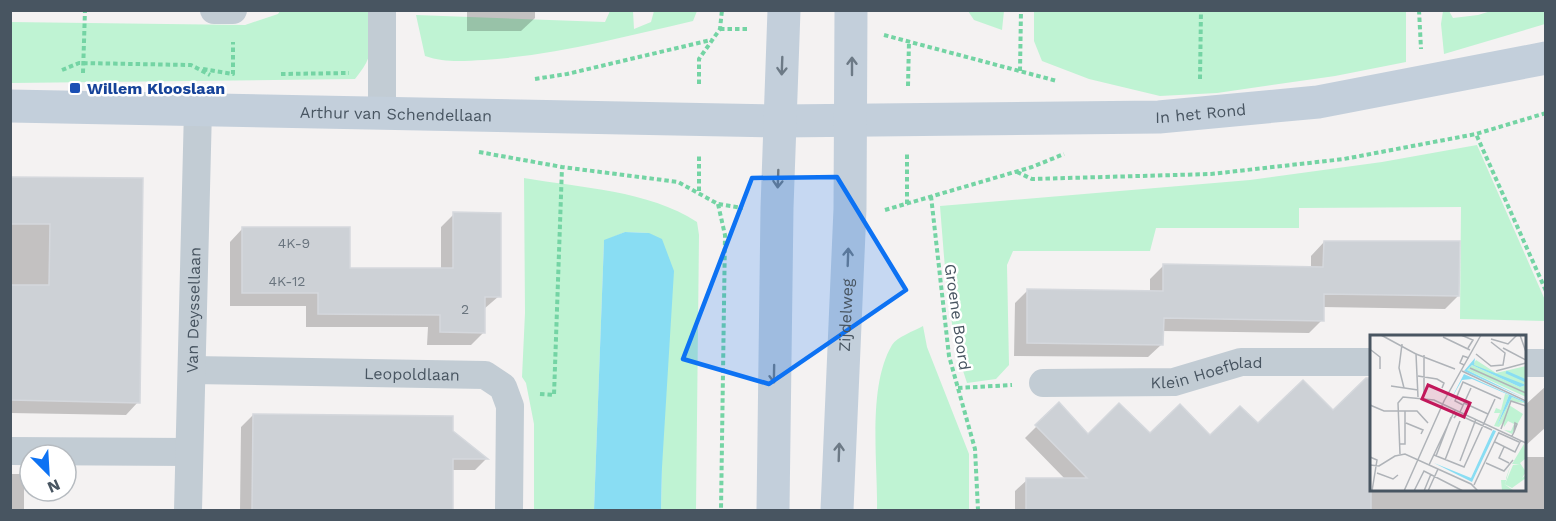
<svg xmlns="http://www.w3.org/2000/svg" width="1556" height="521" font-family="'Work Sans',sans-serif">
  <style>
    .green { fill: #bff3d3 }
    .water { fill: #89ddf3 }
    .shadow { fill: #0003 }
    .building { fill: #cdd1d6; stroke: #d5d8dd; stroke-width: 1.5 }
    .lines { fill: none; stroke-linecap: round; stroke-linejoin: round }
    .path { stroke: #74d4a4; stroke-width: 4; stroke-dasharray: 4.5 3; stroke-linecap: butt }
    .street { stroke: #c2ccd4; stroke-width: 28 }
    .secondary { stroke: #c3cfdb; stroke-width: 33 }
    .oneway { stroke: #6d7a86 }
    .marked { fill: #0d72f3; fill-opacity: 0.2; stroke: #0d72f3; stroke-width: 4.5; stroke-linejoin: round }
    .transit-dot { fill: #1a4fb4; stroke: #fff; stroke-width: 2 }
    .labels { text-anchor: middle; stroke-width: 5; stroke-linejoin: round; paint-order: stroke }
    .number-label { font-size: 14px; fill: #69747e }
    .transit-label { font-size: 16px; font-weight: bold; fill: #164399; stroke: #fff; text-anchor: start }
    .street-label { font-size: 16px; fill: #485561; stroke: #fff }
    .inset-river { fill: none; stroke: #89ddf3; stroke-width: 3 }
    .inset-road { fill: none; stroke: #afb3b8; stroke-width: 1.5 }
    .view { fill: #c2185b; fill-opacity: 0.15; stroke: #c2185b; stroke-width: 3 }
    .inset-edge { fill: none; stroke: #485561; stroke-width: 3 }
  </style>
  <rect width="100%" height="100%" fill="#f4f2f2"/>
  <path class="green" d="M280,11H370C372,42 376,54 355,79L11,83L10,22L245,25L278,14Z
    M633,11L634,29L651,22L654,11H697L693,21C623,37 556,55 484,60C463,61 445,63 425,56L416,15L605,22L610,11Z
    M968,11H1004L1002,30L974,20Z
    M1049,11H1406V62L1335,76L1217,93L1160,96L1089,79L1042,61L1034,41V12Z
    M1443,11H1449L1453,18L1478,15L1491,11H1545V24L1444,54L1441,24Z
    M1477,145L1545,300V321L1460,319L1461,207L1299,208V228H1156L1150,251H1013L1007,265L1009,365L996,379L967,383C947,326 945,265 940,206L1250,180L1382,162Z
    M524,178C581,188 648,190 697,222L699,235L696,510H661L662,467L649,233L625,232L604,241L594,510H534V424L526,383L522,377L525,313Z
    M923,326L927,347L969,454V510H877C878,463 867,387 892,345C897,337 914,331 923,326Z"/>
  <path class="water" d="M625,232L649,233L662,239L674,271L662,467L661,510H594L604,240Z"/>
  <path class="shadow" d="M467,10H535V18L521,31H467Z
    M1045,10H1104L1102,12Z
    M10,178L141,179L138,402L126,415L10,413Z
    M454,214L499,296L484,309V332L471,345H427L428,327H306V306H230V242L243,228L348,269H441V227Z
    M1324,242L1458,296L1445,309L1322,307V320L1309,333L1162,331V344L1148,357L1014,356L1015,303L1028,290L1150,292V279L1163,266L1311,268V256Z
    M1546,386V427L1524,447V406Z
    M1369,387L1372,390V490H1524V457H1546V510H1015V491L1027,480H1066L1025,438L1058,405L1088,436L1210,437L1258,425L1333,412Z
    M253,415L452,432L486,459L475,470H452L451,510H240L241,427Z
    M10,474H24V510H10Z"/>
  <path class="building" d="M10,177L143,178L140,403L10,400V285H49L50,224H10Z
    M453,212L501,213V297H485V333L440,332V315L318,314V293H242V227H350V268H453Z
    M1324,241H1460L1459,296L1324,294V321L1164,318L1163,345L1027,343V289L1163,291V264L1323,267Z
    M1366,378H1371V510H1026V478H1087L1035,425L1059,402L1088,434L1119,403L1150,433L1180,404L1210,435L1240,406L1258,423L1303,380L1333,410Z
    M253,414L453,416V431L488,459H453V510H252Z"/>
  <g class="lines">
    <path class="path" d="M1419,10L1421,49
      M720,29H748
      M884,35L1057,81
      M203,69L233,74V42
      M62,70L79,63L191,65L210,75
      M1020,71L1021,10
      M83,73L85,10
      M281,74L349,73
      M535,79L567,74L711,40
      M1200,79L1201,10
      M699,84V59L720,29L722,10
      M908,86L909,41
      M1546,113L1476,134L1546,291
      M479,152L562,167L678,182L718,204L743,208
      M1017,172L1032,179L1211,174L1344,159L1476,134
      M699,191V154
      M931,196L949,356L975,449L978,510
      M718,204L725,235L721,510
      M907,204V153
      M885,210L1032,167L1064,154
      M958,388L1012,385
      M540,394L554,395L562,167"/>
    <g class="street">
      <path d="M214,10H233"/>
      <path d="M382,112V10"/>
      <path d="M1524,363H1546"/>
      <path id="s1" d="M192,370L485,375L503,387L510,406L509,510"/>
      <path id="s2" d="M1043,383L1174,382L1241,362H1372"/>
      <path d="M10,451L189,452"/>
      <path id="s3" d="M188,510L198,109"/>
    </g>
    <g class="secondary">
      <path id="s4" d="M10,106L780,121L1159,117L1318,102L1546,58"/>
      <path d="M773,510L777,208L784,10"/>
      <path id="s5" d="M837,510L850,209L851,10"/>
    </g>
  </g>
  <defs><path id="oneway-shaft" d="M-6 0H5M1.5-3L5.5 0L1.5 3" fill="none" stroke-width="1.6" stroke-linecap="round" stroke-linejoin="round" transform="scale(1.5)"/></defs>
  <g class="oneway">
    <use href="#oneway-shaft" transform="translate(782 66) rotate(92)"/>
    <use href="#oneway-shaft" transform="translate(852 66) rotate(-90)"/>
    <use href="#oneway-shaft" transform="translate(778 179) rotate(92)"/>
    <use href="#oneway-shaft" transform="translate(848 257) rotate(-88)"/>
    <use href="#oneway-shaft" transform="translate(774 374) rotate(91)"/>
    <use href="#oneway-shaft" transform="translate(839 452) rotate(-88)"/>
  </g>
  <path class="marked" d="M837,177L906,290L769,384L683,359L752,178Z"/>
  <rect class="transit-dot" x="69" y="82" width="12" height="12" rx="3"/>
  <g class="labels">
    <g class="number-label">
      <text x="294" y="248">4K-9</text>
      <text x="287" y="286">4K-12</text>
      <text x="465" y="314">2</text>
    </g>
    <g class="transit-label">
      <text x="87" y="94">Willem Klooslaan</text>
    </g>
    <g class="street-label">
      <text dy="6" stroke="none"><textPath href="#s4" startOffset="386">Arthur van Schendellaan</textPath></text>
      <text dy="6" stroke="none"><textPath href="#s4" startOffset="1191">In het Rond</textPath></text>
      <text dy="6" stroke="none"><textPath href="#s3" startOffset="200">Van Deyssellaan</textPath></text>
      <text dy="6" stroke="none"><textPath href="#s5" startOffset="195">Zijdelweg</textPath></text>
      <text transform="translate(958 317) rotate(82)" y="6">Groene Boord</text>
      <text dy="6" stroke="none"><textPath href="#s2" startOffset="165">Klein Hoefblad</textPath></text>
      <text dy="6" stroke="none"><textPath href="#s1" startOffset="220">Leopoldlaan</textPath></text>
    </g>
  </g>
  <g transform="translate(1370 335)">
    <rect width="156" height="156" fill="#f4f2f2"/>
    <path d="M106,25L126,38L156,31V48L151,51L103,30ZM102,30L150,52L156,50V62L97,35ZM135,59L139,60L127,91L142,62L156,68L140,67L134,81L139,70L153,79L142,99L134,95L141,96L144,89L138,86L134,92L133,87L129,92L124,91L130,78H124L126,73L131,75ZM154,109L156,123L150,128L156,137L152,143L156,140V143L142,153L134,149L143,155L132,156L131,145H136V143L141,129L135,149L143,130L150,129H142Z" fill="#bff3d3"/>
    <path d="M105,23L104,30L156,50L150,52L102,30L97,35L156,64L94,36ZM94,39L156,67V68L142,62L127,91L139,60L102,44L92,45L79,68ZM123,95L126,96L102,147L64,128L101,143Z" fill="#89ddf3"/>
    <path class="inset-river" d="M136,37L156,46"/>
    <path class="inset-road" d="M11,0L46,19L48,62M91,0L103,5L98,13M150,0L156,17M73,2L100,15M121,4L138,9L147,0M32,9L29,33L34,53M133,13L156,25M1,15L10,22V34M46,19L85,34M106,19L121,31L133,30L135,18L121,7M54,20V59M94,30L90,28L93,21L99,23M100,33L156,58M92,36L156,66M126,36L156,28M48,41L67,44L74,48L72,53M21,51L48,55M94,68L118,79M0,70L14,76H47L58,88M93,70L85,66L93,47L131,64M90,77L101,53M84,83L87,79L122,95M36,88L53,95L51,99M131,94L141,66L156,71M129,98L149,107M142,101L144,97L147,89L145,88L144,97M125,107L145,117L151,105M29,109H35V76M134,112L129,123L139,128M30,119L28,68L33,62L64,65L156,108M64,120L94,132L125,64M66,121L81,82M0,122L7,125L2,156M75,125L90,86M90,126L106,84M116,128L134,136L143,125M0,130L9,131L25,121L35,119L101,149L108,156M59,130L85,75M7,138L23,144L28,140M104,150L129,97M34,156L74,66L111,0M44,156L54,136L93,156M54,156L61,139M58,156L68,134"/>
    <path class="view" d="M58,50L100,68L94,82L52,64Z"/>
    <rect width="156" height="156" class="inset-edge"/>
  </g>
  <rect width="1556" height="521" fill="none" stroke="#485561" stroke-width="24"/>
  <g transform="translate(48 473) rotate(156)"><circle r="28" fill="#ffffff" stroke="#b6bbc0" stroke-width="1.5"/>
  <path d="M0-4.5L10 22L0 15L-10 22Z" fill="#0d72f3"/>
  <text y="-9" font-size="16" font-weight="bold" text-anchor="middle" fill="#485561">N</text>
  </g>
</svg>
